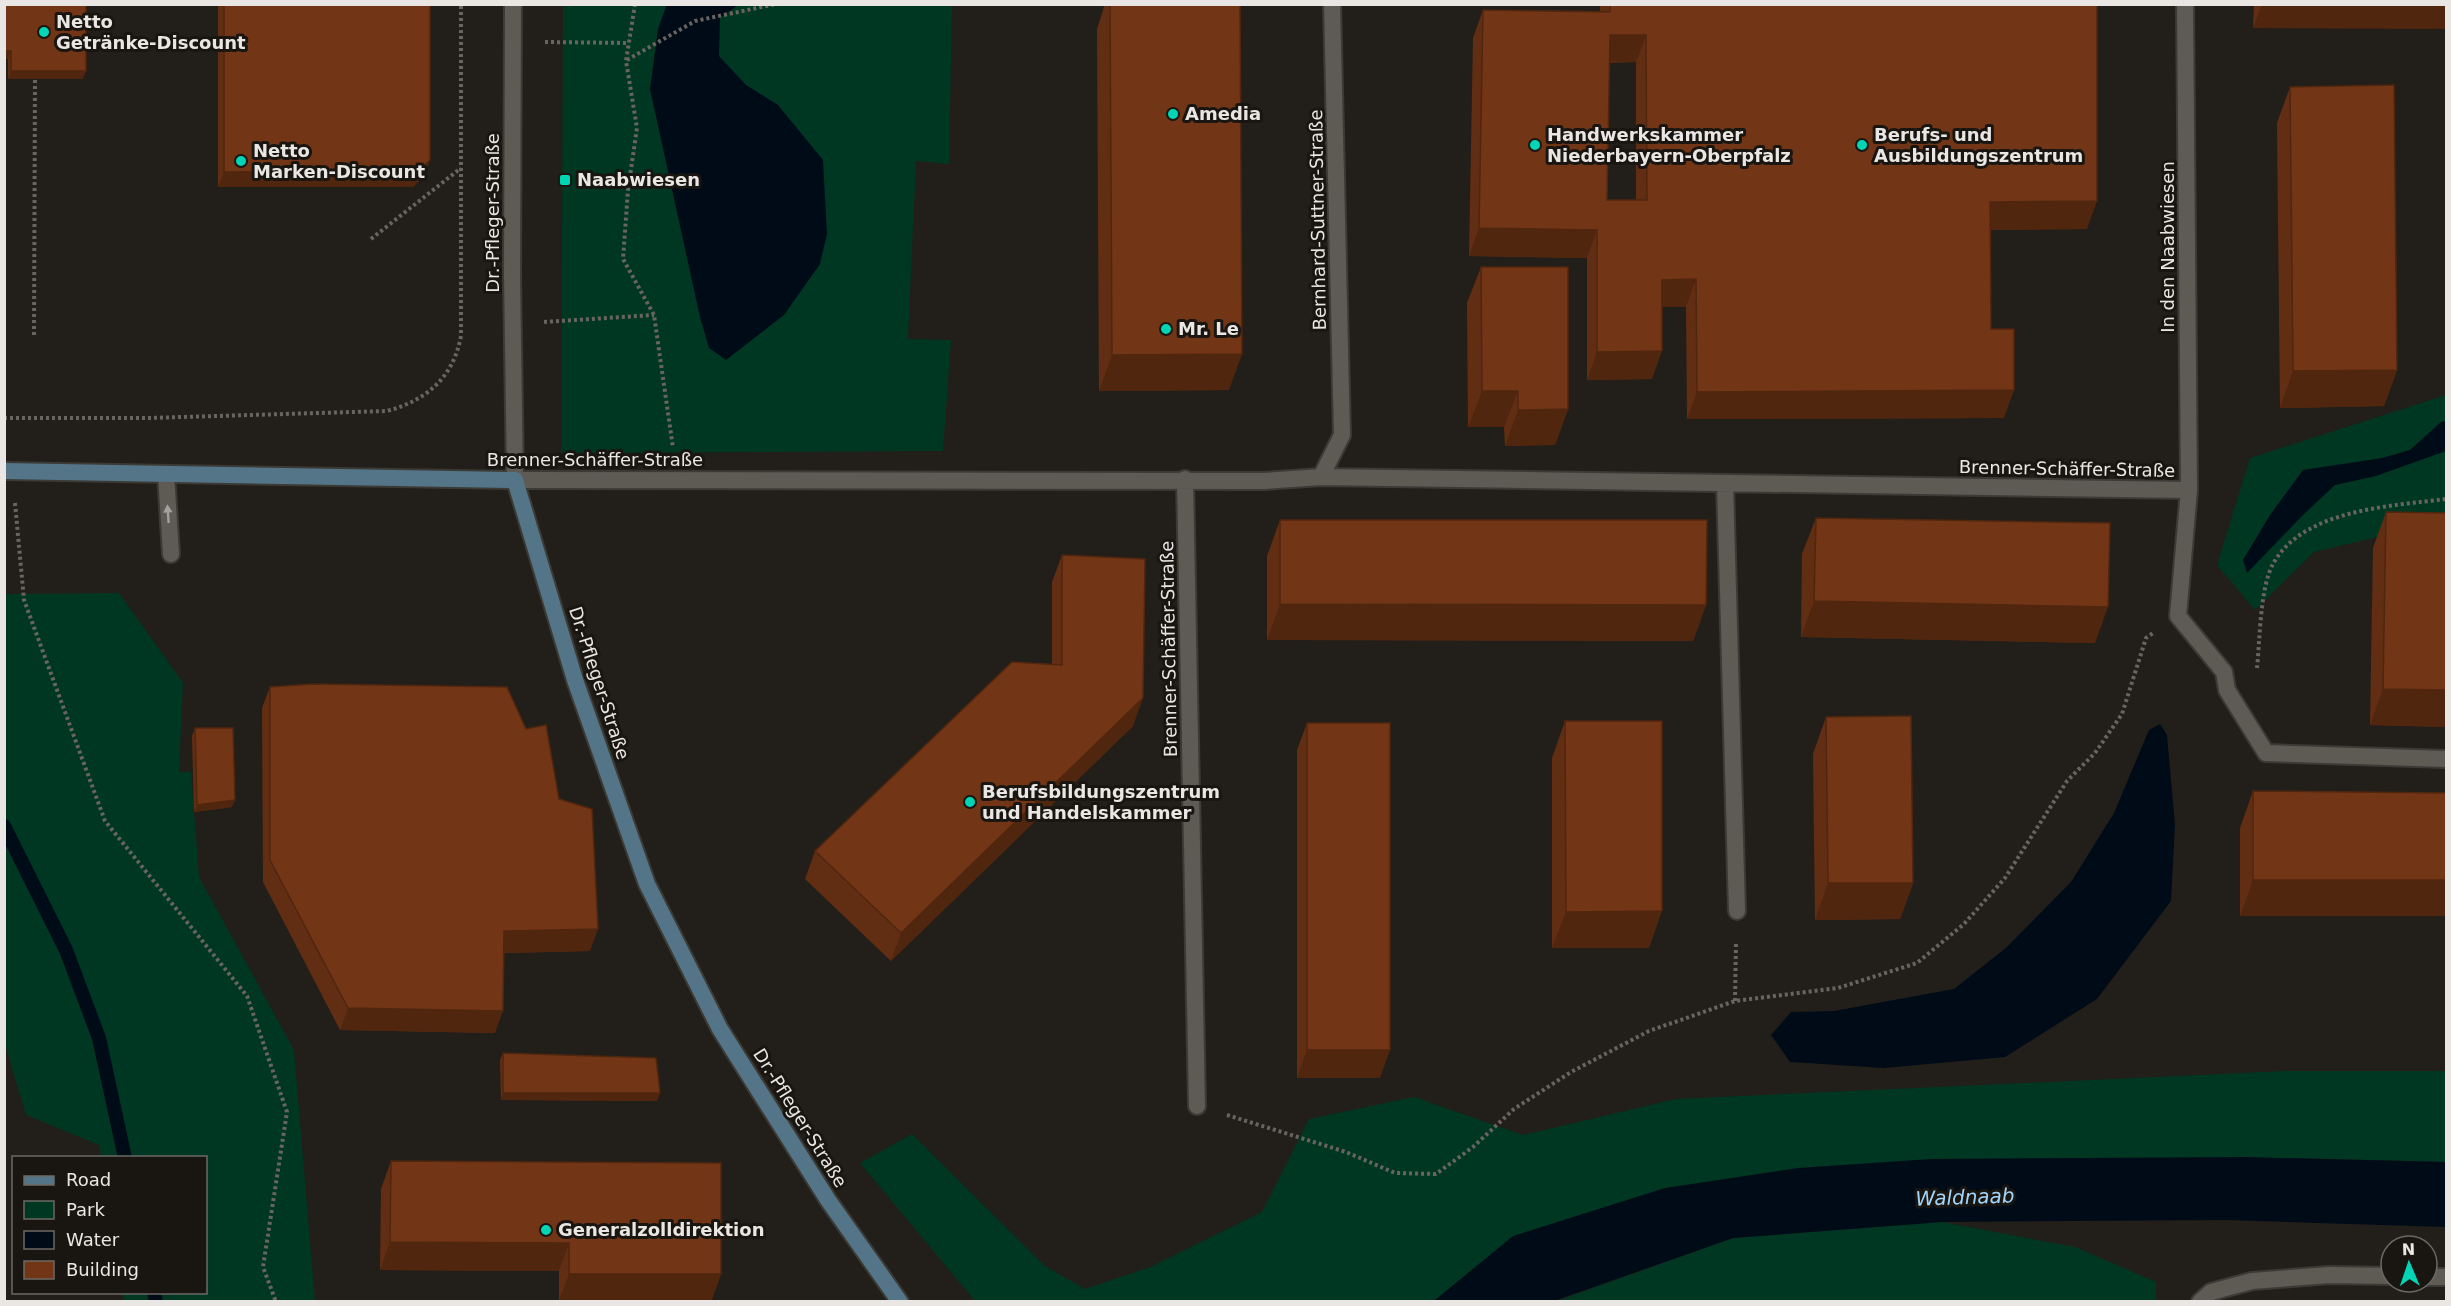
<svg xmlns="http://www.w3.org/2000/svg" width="2451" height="1306" font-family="'DejaVu Sans',sans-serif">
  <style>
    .green { fill: #003722 }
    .water { fill: #000b18 }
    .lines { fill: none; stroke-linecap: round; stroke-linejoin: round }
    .stream { stroke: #000b18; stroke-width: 14 }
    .service-casing { stroke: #3c3a36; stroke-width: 20 }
    .minor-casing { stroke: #3c3a36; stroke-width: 20 }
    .tertiary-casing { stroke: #3c3a36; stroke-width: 20 }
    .secondary-casing { stroke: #3c3a36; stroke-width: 20 }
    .path { stroke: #686561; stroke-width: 4; stroke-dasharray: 3 3; stroke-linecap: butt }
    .service { stroke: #5e5a54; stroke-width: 16 }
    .minor { stroke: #5e5a54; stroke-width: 16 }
    .tertiary { stroke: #5e5a54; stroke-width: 16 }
    .secondary { stroke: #537587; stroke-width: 16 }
    .wall { fill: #622e13; fill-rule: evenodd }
    .shaded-wall { fill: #50260f }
    .building { fill: #723616; stroke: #50260f; stroke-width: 1.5; fill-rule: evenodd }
    .oneway { fill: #a4a09c }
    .poi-dot { fill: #01d5b6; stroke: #191511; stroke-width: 2 }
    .labels { text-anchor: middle; stroke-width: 6; stroke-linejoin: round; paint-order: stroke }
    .poi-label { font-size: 18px; font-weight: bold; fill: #e9e6e3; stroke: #191511; text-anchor: start }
    .street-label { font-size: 18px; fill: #e9e6e3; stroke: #191511 }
    .water-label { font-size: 20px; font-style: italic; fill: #a2d5fa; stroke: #191511 }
  </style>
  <rect width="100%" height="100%" fill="#221f1a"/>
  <path class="green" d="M563,5H952L949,164L916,161L908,339L951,340L943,451L561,453Z
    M2446,395V521L2314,552L2255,610L2217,565L2250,458Z
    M119,593L183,683L179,772H191L199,877L294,1050L315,1301H124L122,1293L206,1292V1158L101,1157L99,1145L26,1115L4,1041V594Z
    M2285,1071H2446V1162L2242,1157L1514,1236L1434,1301H975L860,1163L912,1134L1045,1266L1085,1289L1150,1267L1262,1212L1309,1119L1414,1097L1523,1135L1676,1099Z
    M1942,1222L2075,1247L2156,1282V1302H1554L1733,1238Z"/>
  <path class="water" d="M667,4L738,5L720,18L719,56L746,85L778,105L823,160L827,234L820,264L784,315L726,360L709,348L700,317L650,89L658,29Z
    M2446,421V451L2376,476L2335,485L2303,515L2247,573L2243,560L2270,515L2303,470L2382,458L2410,450L2441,422Z
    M2160,724L2167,735L2175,825L2171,901L2097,999L2005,1057L1884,1068L1790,1062L1771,1035L1791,1012L1834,1011L1954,989L2007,947L2071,882L2114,813L2149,730Z
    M2242,1157L2446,1162V1227L2227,1220L1942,1222L1733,1238L1554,1301H1434L1513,1236L1665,1188L1798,1168L1931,1159Z"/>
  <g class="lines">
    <path class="stream" d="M4,826L66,950L99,1038L125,1158
      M154,1292L156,1302"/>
    <g class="service-casing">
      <path id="service" d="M166,474L171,554
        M2427,1277H2446
        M2200,1302L2211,1292L2252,1281L2329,1275L2391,1276"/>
    </g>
    <g class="minor-casing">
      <path id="minor" d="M2185,4L2189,490L2178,616L2224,672L2227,690L2266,753L2446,759
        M1321,477L2189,490
        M1185,479L1197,1106
        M515,480L1264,481L1321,477L1342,435L1332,4
        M1725,484L1737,911"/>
    </g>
    <g class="tertiary-casing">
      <path id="tertiary" d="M513,4L512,275L515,480"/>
    </g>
    <g class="secondary-casing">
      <path id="secondary" d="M4,471L515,480L575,680L647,884L720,1029L828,1200L900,1302"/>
    </g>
    <path class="path" d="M635,4L626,61L637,128L628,190L623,259L654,315L673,448
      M545,42L629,43
      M627,60L695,21L776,4
      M371,239L461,168
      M544,322L654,315
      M34,335L35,78
      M4,418H148L387,411C427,400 453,378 461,336V4
      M15,503L24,600L105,821L247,996L287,1112L263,1267L276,1302
      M2257,668C2260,640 2260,587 2273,564C2303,509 2392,506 2446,499
      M1735,1001L1736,942
      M1227,1115L1346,1152L1395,1173L1436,1174L1473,1147L1514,1109L1571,1072L1649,1031L1735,1001L1838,988L1917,963L1964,924L2005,878L2067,781L2095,753L2122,714L2146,638L2153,633"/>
    <use href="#service" class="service"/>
    <use href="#minor" class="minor"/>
    <use href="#tertiary" class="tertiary"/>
    <use href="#secondary" class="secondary"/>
  </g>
  <path class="wall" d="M4,4L83,79H8V59Z
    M218,4H430V160L424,175L413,187H218Z
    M1105,4H1240L1229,390L1099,391L1097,29Z
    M1600,4H2097L2087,229L1990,230L1991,329L2004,418L1687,419L1686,307H1662L1652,379L1587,380V258L1469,256L1473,38L1483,10L1600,11ZM1636,62V200H1607L1609,63Z
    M2254,4H2446L2253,28Z
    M2290,87L2397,370L2384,406L2280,408L2277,123Z
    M1481,267L1568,409L1555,445L1505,446L1504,427H1468L1467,303Z
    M2386,512L2446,727L2370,725L2373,548Z
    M1816,518L2095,643L1801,637L1802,554Z
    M1280,520L1706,605L1693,641L1267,640V556Z
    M1062,555L1133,726L891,961L805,879L815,851L1052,664V582Z
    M270,687L526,729L559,799L590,951L504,953L495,1033L340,1030L263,882L262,708Z
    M1826,717L1913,883L1900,919L1815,920L1813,754Z
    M1565,721L1649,948H1552V758Z
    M1307,723L1380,1078H1297V750Z
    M195,728L232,807L194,812L192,736Z
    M2253,791L2446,793L2240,916V828Z
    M503,1053L657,1101L501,1100L500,1060Z
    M391,1161L721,1274L711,1302L559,1301V1271L380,1270L381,1189Z"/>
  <path class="shaded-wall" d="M2262,4H2446V29L2253,28Z
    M1610,35H1646L1636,62L1600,63Z
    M4,51H11L8,59H4Z
    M11,71H86L83,79H8Z
    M430,160L424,175L413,187H218L224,172Z
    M2097,201L2087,229L1980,230L1990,202Z
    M1479,228L1597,230L1587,258L1469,256Z
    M1696,279L1686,307H1652L1662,280Z
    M1662,351L1652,379L1587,380L1597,352Z
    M1242,354L1229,390L1099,391L1112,355Z
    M2397,370L2384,406L2280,408L2293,371Z
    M2014,390L2004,418L1687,419L1697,392Z
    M1482,391H1518L1504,427H1468Z
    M1568,409L1555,445L1505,446L1518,410Z
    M1814,601L2108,607L2095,643L1801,637Z
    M1280,604L1706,605L1693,641L1267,640Z
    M2383,689L2446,690V727L2370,725Z
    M1143,698L1133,726L891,961L901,933Z
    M235,800L232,807L194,812L197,805Z
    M2253,880H2446V916H2240Z
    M1828,883H1913L1900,919L1815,920Z
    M1662,911L1649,948H1552L1566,912Z
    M598,929L590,951L496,953L504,931Z
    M348,1008L503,1011L495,1033L340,1030Z
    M1307,1050H1390L1380,1078H1297Z
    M503,1093H660L657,1101L501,1100Z
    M390,1242L569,1243L559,1271L380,1270Z
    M569,1274H721L711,1302L559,1301Z"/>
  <path class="building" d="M4,4H86V71H11V51H4Z
    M224,4H430V160L418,171L224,172Z
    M1110,4H1240L1242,354L1112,355Z
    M1610,4H2097V201L1990,202L1991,329H2014V390L1697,392L1696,279L1662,280V351L1597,352V230L1479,228L1483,10L1610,12ZM1610,35H1646L1647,200H1607Z
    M2394,85L2397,370L2293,371L2290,87Z
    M1481,267H1568V409L1518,410V391H1482Z
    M2386,512L2446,513V690L2383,689Z
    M1816,518L2110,523L2108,607L1814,601Z
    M1280,520H1707L1706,605L1280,604Z
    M1062,555L1145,559L1143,698L901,933L815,851L1012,662L1062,665Z
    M313,684L507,687L526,729L546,725L559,799L592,809L598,929L504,931L503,1011L348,1008L270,860V687Z
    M1911,716L1913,883H1828L1826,717Z
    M1565,721H1662V911L1566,912Z
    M1307,723H1390V1050H1307Z
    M195,728H233L235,800L197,805Z
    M2253,791L2446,793V880H2253Z
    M503,1053L656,1058L660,1093H503Z
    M391,1161L721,1163V1274H569V1243L390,1242Z"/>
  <defs><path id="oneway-solid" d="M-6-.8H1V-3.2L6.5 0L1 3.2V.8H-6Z" transform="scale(1.5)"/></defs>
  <use class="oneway" href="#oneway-solid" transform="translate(168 514) rotate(-94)"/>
  <g class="poi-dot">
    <circle cx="44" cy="32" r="6"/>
    <circle cx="1173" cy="114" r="6"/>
    <circle cx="1535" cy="145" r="6"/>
    <circle cx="1862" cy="145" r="6"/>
    <circle cx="241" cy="161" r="6"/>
    <rect x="559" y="174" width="12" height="12" rx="3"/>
    <circle cx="1166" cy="329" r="6"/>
    <circle cx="970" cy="802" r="6"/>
    <circle cx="546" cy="1230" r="6"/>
  </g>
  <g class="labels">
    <g class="poi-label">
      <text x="56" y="28">Netto<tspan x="56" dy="21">Getränke-Discount</tspan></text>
      <text x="1185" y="120">Amedia</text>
      <text x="1547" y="141">Handwerkskammer<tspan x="1547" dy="21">Niederbayern-Oberpfalz</tspan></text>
      <text x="1874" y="141">Berufs- und<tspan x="1874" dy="21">Ausbildungszentrum</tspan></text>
      <text x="253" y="157">Netto<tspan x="253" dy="21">Marken-Discount</tspan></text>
      <text x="577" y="186">Naabwiesen</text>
      <text x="1178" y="335">Mr. Le</text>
      <text x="982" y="798">Berufsbildungszentrum<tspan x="982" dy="21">und Handelskammer</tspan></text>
      <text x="558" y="1236">Generalzolldirektion</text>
    </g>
    <g class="street-label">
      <text transform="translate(493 213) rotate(-90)" y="6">Dr.-Pfleger-Straße</text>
      <text transform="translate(1318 220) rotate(-91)" y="6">Bernhard-Suttner-Straße</text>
      <text transform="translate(2168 247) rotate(-90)" y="6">In den Naabwiesen</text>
      <text x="595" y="466">Brenner-Schäffer-Straße</text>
      <text transform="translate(2067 469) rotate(1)" y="6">Brenner-Schäffer-Straße</text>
      <text transform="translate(1169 649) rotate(-91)" y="6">Brenner-Schäffer-Straße</text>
      <text transform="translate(599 683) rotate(72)" y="6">Dr.-Pfleger-Straße</text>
      <text transform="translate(800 1118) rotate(58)" y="6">Dr.-Pfleger-Straße</text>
    </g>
    <g class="water-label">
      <text transform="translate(1965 1197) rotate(-2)" y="7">Waldnaab</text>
    </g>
  </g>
  <rect width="2451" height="1306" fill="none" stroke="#e9e6e3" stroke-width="12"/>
  <rect x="12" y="1156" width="195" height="138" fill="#191511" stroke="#6c6965" stroke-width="1.5"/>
  <rect x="24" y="1176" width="30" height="9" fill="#537587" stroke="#6c6965" stroke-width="1.5"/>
  <text x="66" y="1186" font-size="18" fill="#e9e6e3">Road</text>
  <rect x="24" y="1201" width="30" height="18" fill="#003722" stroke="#6c6965" stroke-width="1.5"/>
  <text x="66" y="1216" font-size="18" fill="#e9e6e3">Park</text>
  <rect x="24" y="1231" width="30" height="18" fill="#000b18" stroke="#6c6965" stroke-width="1.5"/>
  <text x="66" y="1246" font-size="18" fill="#e9e6e3">Water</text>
  <rect x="24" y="1261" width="30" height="18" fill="#723616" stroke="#6c6965" stroke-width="1.5"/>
  <text x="66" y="1276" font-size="18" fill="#e9e6e3">Building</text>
  <g transform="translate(2409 1264) rotate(358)"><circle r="28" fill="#191511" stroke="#6c6965" stroke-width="1.5"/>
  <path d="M0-4.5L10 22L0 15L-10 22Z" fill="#01d5b6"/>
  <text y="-9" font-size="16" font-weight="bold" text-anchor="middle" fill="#e9e6e3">N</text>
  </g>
</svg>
